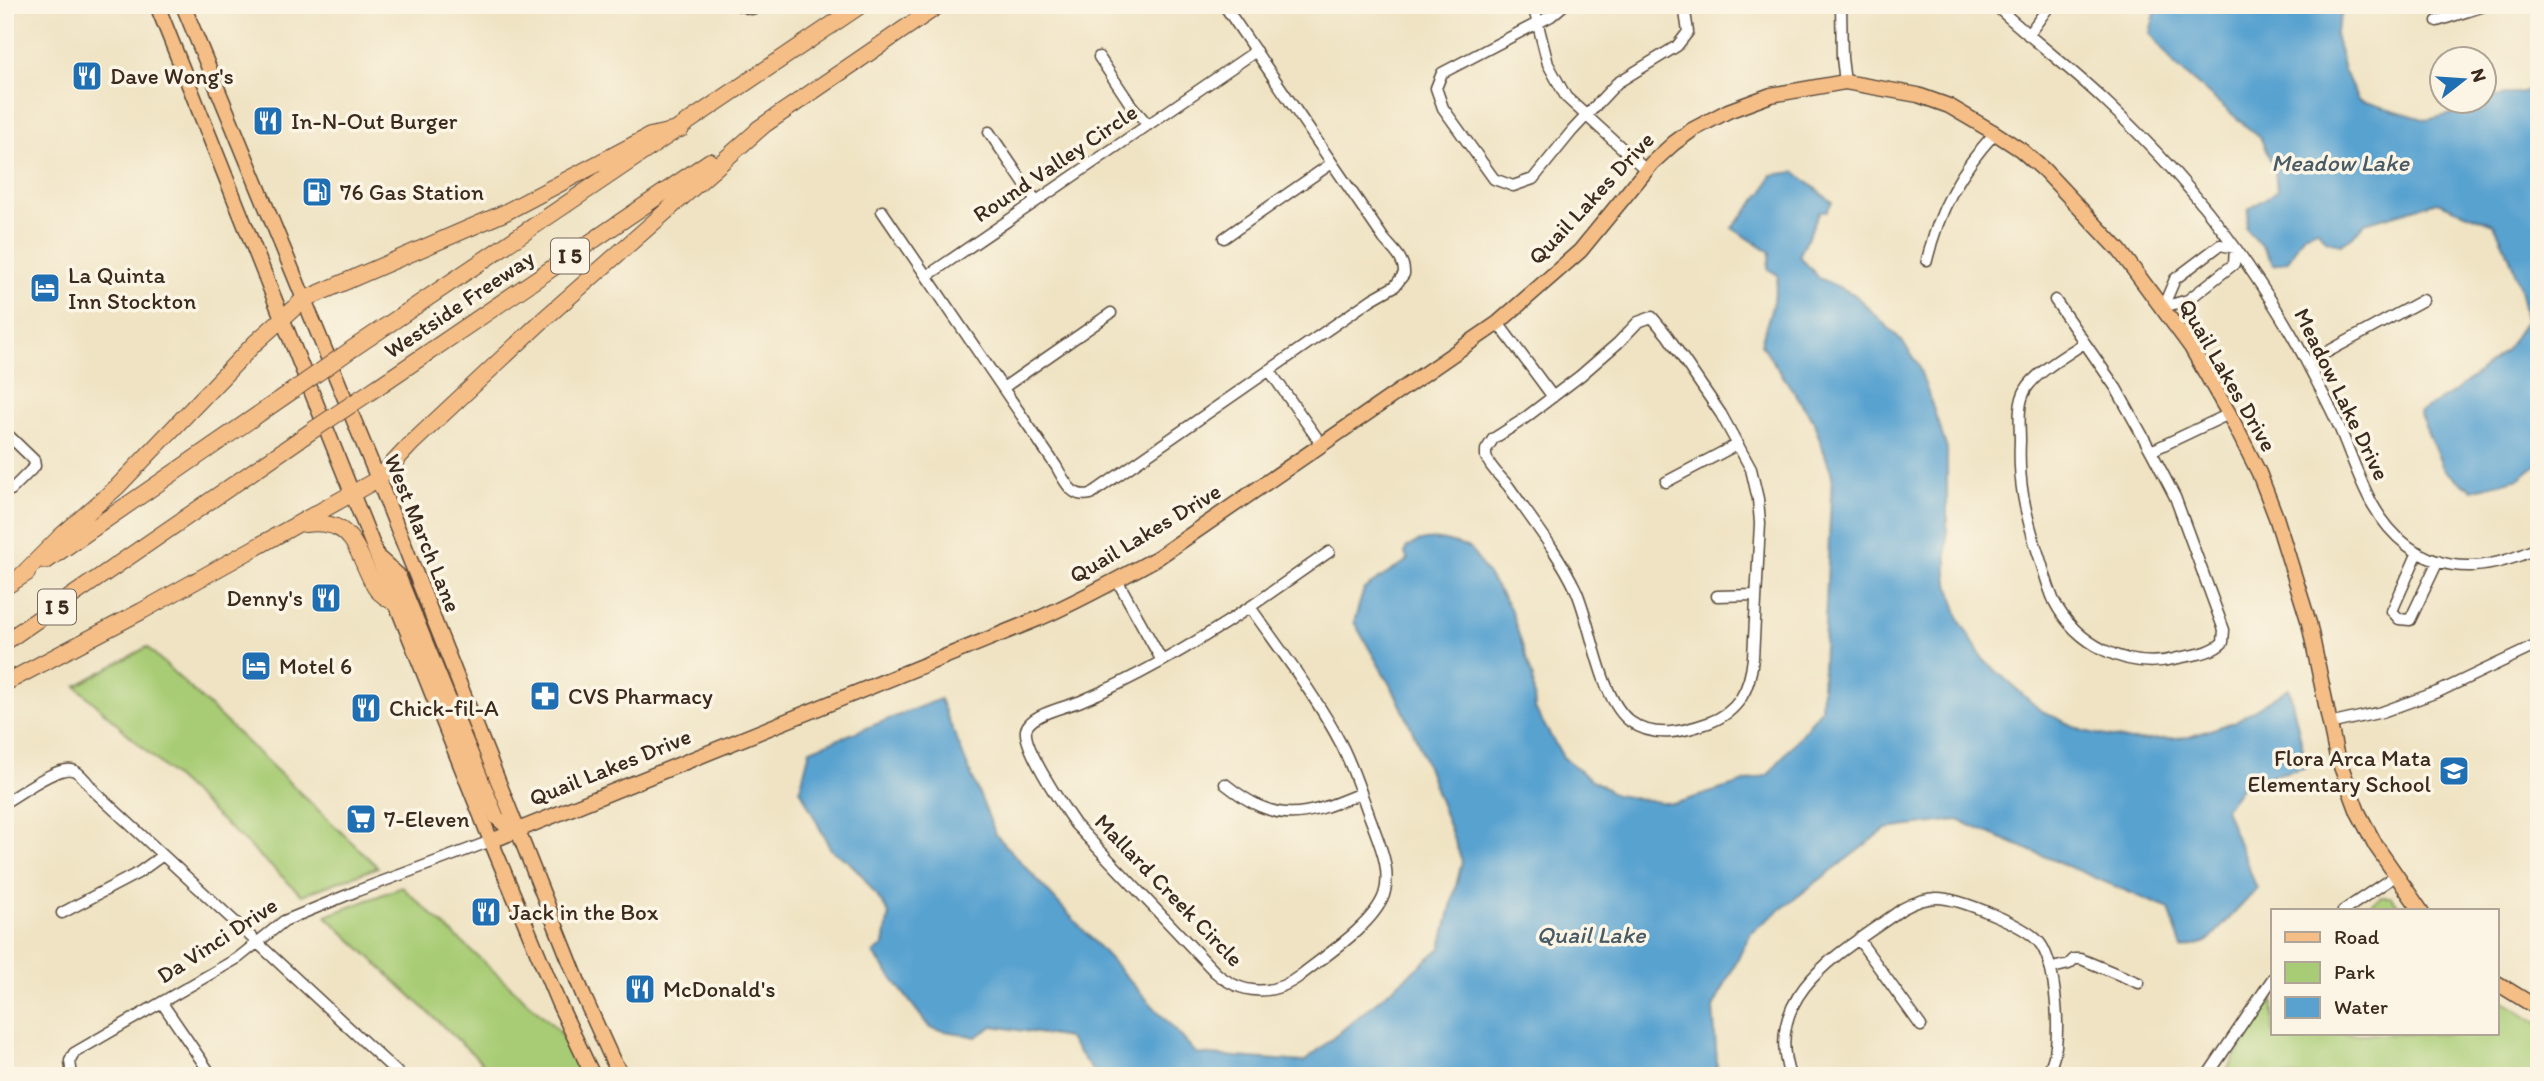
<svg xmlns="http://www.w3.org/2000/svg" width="2544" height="1081" font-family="Itim,sans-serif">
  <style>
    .green { fill: #a8cc75; stroke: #727b4a; stroke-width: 2 }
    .water { fill: #59a2d0; stroke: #4a6677; stroke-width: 2 }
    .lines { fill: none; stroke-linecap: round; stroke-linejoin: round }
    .minor-casing { stroke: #564637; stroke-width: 13 }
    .major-casing { stroke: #564637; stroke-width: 17 }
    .highway-casing { stroke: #564637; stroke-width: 18 }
    .minor { stroke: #fff; stroke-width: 10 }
    .major { stroke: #f6be87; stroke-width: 14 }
    .highway { stroke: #f6be87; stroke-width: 16 }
    .highway-bridge-casing { stroke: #564637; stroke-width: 18; stroke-linecap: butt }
    .highway-bridge { stroke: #f6be87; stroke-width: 16 }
    .labels { text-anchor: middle; stroke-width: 7; stroke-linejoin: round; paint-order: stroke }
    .shield { fill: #fcf5e5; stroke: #75675a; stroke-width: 2 }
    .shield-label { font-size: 21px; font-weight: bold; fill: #3b2a1e }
    .poi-label { font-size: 23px; fill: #3b2a1e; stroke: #fcf5e5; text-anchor: start }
    .street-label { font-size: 23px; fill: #3b2a1e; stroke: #fcf5e5 }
    .water-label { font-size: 24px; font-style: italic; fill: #475a65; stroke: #fcf5e5 }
  </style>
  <rect width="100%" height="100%" fill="#fcf5e5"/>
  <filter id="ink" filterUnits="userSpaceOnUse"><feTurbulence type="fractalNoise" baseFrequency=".0143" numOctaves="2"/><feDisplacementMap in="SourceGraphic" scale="14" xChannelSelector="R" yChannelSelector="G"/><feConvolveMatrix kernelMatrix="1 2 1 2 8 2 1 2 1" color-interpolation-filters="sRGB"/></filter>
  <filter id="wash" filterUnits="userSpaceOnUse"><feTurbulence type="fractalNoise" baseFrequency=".00686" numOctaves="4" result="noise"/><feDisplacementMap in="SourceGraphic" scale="28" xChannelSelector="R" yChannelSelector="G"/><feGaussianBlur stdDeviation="1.57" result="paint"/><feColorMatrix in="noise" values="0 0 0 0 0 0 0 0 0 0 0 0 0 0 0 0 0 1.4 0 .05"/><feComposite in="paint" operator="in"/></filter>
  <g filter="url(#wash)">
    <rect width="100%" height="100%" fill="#efe3c3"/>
    <path class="green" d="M147,647L378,867L302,895L76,686Z
      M402,887L559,1031L584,1076H509L501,1069L494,1074L326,916Z
      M2381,897H2391L2404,911H2360Z
      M2497,997L2539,1024V1076H2223L2273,998V1034H2497Z"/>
    <path class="water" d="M2157,5H2345L2335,34L2344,70L2358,100L2427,120L2460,112L2495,97L2539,89V463L2520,478L2472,490L2444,470L2419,413L2458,389L2506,350L2526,320C2521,283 2511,257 2494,224L2437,202L2365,223L2352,237L2341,244L2327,241L2317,229L2304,234L2288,261L2274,265L2263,247L2246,229L2249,209L2277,191L2275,170L2261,139L2175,65L2150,33Z
      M1795,172L1832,202L1827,211H1820L1799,256L1819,278L1854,294L1901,340L1918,364L1947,449V577L1960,621L1983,659L2040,710L2083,731L2131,741L2189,737L2234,722L2289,688L2307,767L2245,782L2225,809L2257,889L2207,942L2182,949L2169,909L1958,820L1886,829L1751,932L1713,1008L1718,1076H1105V1073H1094L1068,1038L993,1026L976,1037L930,1028L873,953L884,945L889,913L860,873L848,861L831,850L800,789L810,750L940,699L996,835L1197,1054L1304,1062L1441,948L1462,861L1417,740L1397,697L1354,622L1364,589L1408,560L1405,554L1406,548C1428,533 1446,541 1470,548L1510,608L1533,678L1535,709L1563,757L1585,775L1616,795L1673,804L1768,775L1821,710L1832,475L1813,420L1761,344C1767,320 1776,299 1778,275L1768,269L1770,252L1732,228L1764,191L1772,175Z"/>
  </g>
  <g filter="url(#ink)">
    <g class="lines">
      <g class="minor-casing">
        <path id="minor" d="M738,5L751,9L765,5
          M1533,5L1548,64L1566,97L1646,170
          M1564,5L1551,16L1442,73L1436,88L1443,108L1494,179L1513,186L1533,179L1572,131L1617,83L1677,46L1688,32L1685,12L1681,5
          M1841,5L1842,58L1845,82
          M1995,5C2030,38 2068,66 2103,99C2152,145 2198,195 2237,250C2263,287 2289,326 2309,367C2320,388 2331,408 2340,429C2358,471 2370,518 2408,546C2450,577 2496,568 2539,547
          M2437,21L2487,5
          M2028,35L2050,5
          M1099,57L1131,105L1148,125
          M989,132L1036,201
          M882,211L1056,466C1065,481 1071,499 1091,494L1372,299L1395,286L1404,274C1405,259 1393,250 1384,239L1224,5
          M1224,238L1332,163
          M2220,245L2235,248L2234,264L2188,300L2163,307L2175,279Z
          M1927,260C1939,210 1960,171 1995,133
          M927,276L1256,51
          M2055,300L2116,388L2151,451L2175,497L2224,630L2223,642C2212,654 2190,655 2174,659C2126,670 2076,644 2054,601C2047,585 2043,567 2037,550C2025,512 2018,482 2020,441C2020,425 2017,404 2026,389C2036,372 2067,355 2084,343
          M1652,317L1667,335L1721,414L1751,469L1758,499L1760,523L1753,658C1750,689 1739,712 1708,723C1682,732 1655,739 1631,722C1600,700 1592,626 1576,590C1559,554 1532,520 1509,487C1501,477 1491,469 1486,457V450L1493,439L1521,421L1580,376L1618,343L1638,322Z
          M1498,323L1553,397
          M2307,363L2423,300
          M1269,370L1322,445
          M1003,388L1111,313
          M5,432L34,460L35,466L11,490
          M2151,451L2229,414
          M1666,482L1738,444
          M2418,552L2392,611L2399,619L2410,620L2438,561
          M1117,580L1162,661
          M1717,596L1756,595
          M1250,607C1281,651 1316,696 1341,744C1354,769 1362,797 1372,823C1380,845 1392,871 1384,895C1373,925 1326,955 1301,975C1273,997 1241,995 1215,972L1075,824C1064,808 1023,748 1026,730C1029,714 1067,707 1081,701C1141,676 1196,643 1250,607Z
          M1250,607L1329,552
          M2329,724L2382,712L2440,691L2539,644
          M1225,784C1277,825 1302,818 1361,793
          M5,802C20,794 60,763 75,771C83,775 89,785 95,792L401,1076
          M2343,911L2395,876
          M62,913L138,873L163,855
          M1859,940L1921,1026
          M2052,968L2069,964L2074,959H2081L2139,983
          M162,1003L212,1076
          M72,1076L70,1061L74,1053L238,958L284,921L357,891L491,841
          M1790,1076C1761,991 1846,950 1902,909C1913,903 1924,898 1937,898C1959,898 2025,925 2039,942C2055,961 2059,1020 2056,1046C2055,1056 2051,1067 2045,1076
          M2207,1076L2273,978"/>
      </g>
      <g class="major-casing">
        <path id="major" d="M157,5L491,841L558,1002L593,1076
          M183,5L378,479L584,997L613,1061L623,1076
          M380,559L398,575L497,818L505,825L517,829
          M491,841L1040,618C1081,600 1119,579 1157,558L1498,323L1580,251L1652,163L1674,143L1692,130L1728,111L1771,95L1845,82L1918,95L1949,106L1995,133L2021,150L2044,170L2120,251L2191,347L2229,414L2259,473L2276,517L2309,623L2336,753L2358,812L2376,846L2421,911
          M2497,983L2539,1009"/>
      </g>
      <g class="highway-casing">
        <path id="highway" d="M758,129L939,5
          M352,349L861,5
          M376,388L710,161
          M305,524C355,517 356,553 375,587C379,594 389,599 396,604
          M46,561L295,389
          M20,577L61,536L117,487L255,343L303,300L504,213L650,136L681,129
          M5,587L27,573
          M5,642L313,430
          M5,683L142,611L378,479L411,444L543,320L764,125"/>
      </g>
      <use href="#minor" class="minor"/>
      <use href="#major" class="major"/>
      <use href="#highway" class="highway"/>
      <g class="highway-bridge-casing">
        <path id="highway-bridge" d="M295,389L352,349
          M313,430L376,388"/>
      </g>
      <use href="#highway-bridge" class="highway-bridge"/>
    </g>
  </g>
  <defs>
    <g id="restaurant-square" transform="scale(1.575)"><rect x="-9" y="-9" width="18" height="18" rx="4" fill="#1f6fb2" stroke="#fcf5e5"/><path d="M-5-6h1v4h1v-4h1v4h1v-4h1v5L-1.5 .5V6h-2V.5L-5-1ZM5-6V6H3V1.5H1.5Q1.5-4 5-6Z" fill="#fff"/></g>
    <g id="fuel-square" transform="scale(1.575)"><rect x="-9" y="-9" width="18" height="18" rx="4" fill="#1f6fb2" stroke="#fcf5e5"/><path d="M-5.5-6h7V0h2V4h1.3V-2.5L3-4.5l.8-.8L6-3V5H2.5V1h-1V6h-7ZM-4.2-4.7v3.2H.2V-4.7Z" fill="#fff"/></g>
    <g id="hotel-square" transform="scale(1.575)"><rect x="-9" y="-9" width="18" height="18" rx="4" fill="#1f6fb2" stroke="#fcf5e5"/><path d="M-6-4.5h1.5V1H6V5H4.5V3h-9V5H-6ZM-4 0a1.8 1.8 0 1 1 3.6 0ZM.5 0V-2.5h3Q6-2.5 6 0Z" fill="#fff"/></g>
    <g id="pharmacy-square" transform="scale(1.575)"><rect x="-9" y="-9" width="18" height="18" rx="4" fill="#1f6fb2" stroke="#fcf5e5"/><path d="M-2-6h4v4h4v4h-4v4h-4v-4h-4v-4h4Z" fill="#fff"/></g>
    <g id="school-square" transform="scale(1.575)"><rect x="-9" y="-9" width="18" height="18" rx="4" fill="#1f6fb2" stroke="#fcf5e5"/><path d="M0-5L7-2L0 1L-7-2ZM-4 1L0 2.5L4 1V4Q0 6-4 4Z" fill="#fff"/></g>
    <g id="supermarket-square" transform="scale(1.575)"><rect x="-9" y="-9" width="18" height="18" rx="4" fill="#1f6fb2" stroke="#fcf5e5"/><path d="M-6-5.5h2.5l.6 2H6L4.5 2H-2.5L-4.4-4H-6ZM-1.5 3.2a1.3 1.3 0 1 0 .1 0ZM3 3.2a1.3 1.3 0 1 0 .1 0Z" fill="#fff"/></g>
  </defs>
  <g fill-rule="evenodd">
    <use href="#restaurant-square" x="87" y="76"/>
    <use href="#restaurant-square" x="268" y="121"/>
    <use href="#fuel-square" x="317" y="192"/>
    <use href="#hotel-square" x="45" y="288"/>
    <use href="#restaurant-square" x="326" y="598"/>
    <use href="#hotel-square" x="256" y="666"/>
    <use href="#pharmacy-square" x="545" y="696"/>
    <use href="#restaurant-square" x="366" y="708"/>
    <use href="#school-square" x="2454" y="771"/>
    <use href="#supermarket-square" x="361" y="819"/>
    <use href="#restaurant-square" x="486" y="912"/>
    <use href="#restaurant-square" x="640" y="989"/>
  </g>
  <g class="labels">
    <g class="shield">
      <rect x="551" y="238.5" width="38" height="35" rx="5"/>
      <rect x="38" y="589.5" width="38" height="35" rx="5"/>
    </g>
    <g class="shield-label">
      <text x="570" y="263">I 5</text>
      <text x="57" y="614">I 5</text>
    </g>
    <g class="poi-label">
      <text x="110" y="84">Dave Wong's</text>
      <text x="291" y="129">In-N-Out Burger</text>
      <text x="340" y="200">76 Gas Station</text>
      <text x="68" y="283">La Quinta<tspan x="68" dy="26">Inn Stockton</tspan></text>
      <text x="303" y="606" text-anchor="end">Denny's</text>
      <text x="279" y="674">Motel 6</text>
      <text x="568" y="704">CVS Pharmacy</text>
      <text x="389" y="716">Chick-fil-A</text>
      <text x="2431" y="766" text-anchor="end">Flora Arca Mata<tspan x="2431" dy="26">Elementary School</tspan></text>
      <text x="384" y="827">7-Eleven</text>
      <text x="509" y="920">Jack in the Box</text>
      <text x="663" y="997">McDonald's</text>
    </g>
    <g class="street-label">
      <text transform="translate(1055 163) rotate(-34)" y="8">Round Valley Circle</text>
      <text transform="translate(1591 198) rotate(-47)" y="8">Quail Lakes Drive</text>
      <text transform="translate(459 304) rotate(-34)" y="8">Westside Freeway</text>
      <text transform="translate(2228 375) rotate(60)" y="8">Quail Lakes Drive</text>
      <text transform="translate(2342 394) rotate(64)" y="8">Meadow Lake Drive</text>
      <text transform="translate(423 533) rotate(68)" y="8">West March Lane</text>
      <text transform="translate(1145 533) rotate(-31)" y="8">Quail Lakes Drive</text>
      <text transform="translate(610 767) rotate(-22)" y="8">Quail Lakes Drive</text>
      <text transform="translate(1169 890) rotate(46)" y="8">Mallard Creek Circle</text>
      <text transform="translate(217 940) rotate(-33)" y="8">Da Vinci Drive</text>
    </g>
    <g class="water-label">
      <text x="2340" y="171">Meadow Lake</text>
      <text x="1591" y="943">Quail Lake</text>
    </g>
  </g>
  <rect width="2544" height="1081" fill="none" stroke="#fcf5e5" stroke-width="28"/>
  <rect x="2271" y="909" width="228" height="126" fill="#fcf5e5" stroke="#afa495" stroke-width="2"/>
  <rect x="2285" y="932" width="35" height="10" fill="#f6be87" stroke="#afa495" stroke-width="2"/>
  <text x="2334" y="944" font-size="21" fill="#3b2a1e">Road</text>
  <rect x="2285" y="962" width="35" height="21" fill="#a8cc75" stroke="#afa495" stroke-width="2"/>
  <text x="2334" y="979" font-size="21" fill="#3b2a1e">Park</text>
  <rect x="2285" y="997" width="35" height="21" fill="#59a2d0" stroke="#afa495" stroke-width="2"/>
  <text x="2334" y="1014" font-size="21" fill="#3b2a1e">Water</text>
  <g transform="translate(2463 80) rotate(73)"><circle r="33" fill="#fcf5e5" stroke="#afa495" stroke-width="2"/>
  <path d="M0-5L12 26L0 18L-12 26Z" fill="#1f6fb2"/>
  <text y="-10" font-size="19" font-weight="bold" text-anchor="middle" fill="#3b2a1e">N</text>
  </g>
</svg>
